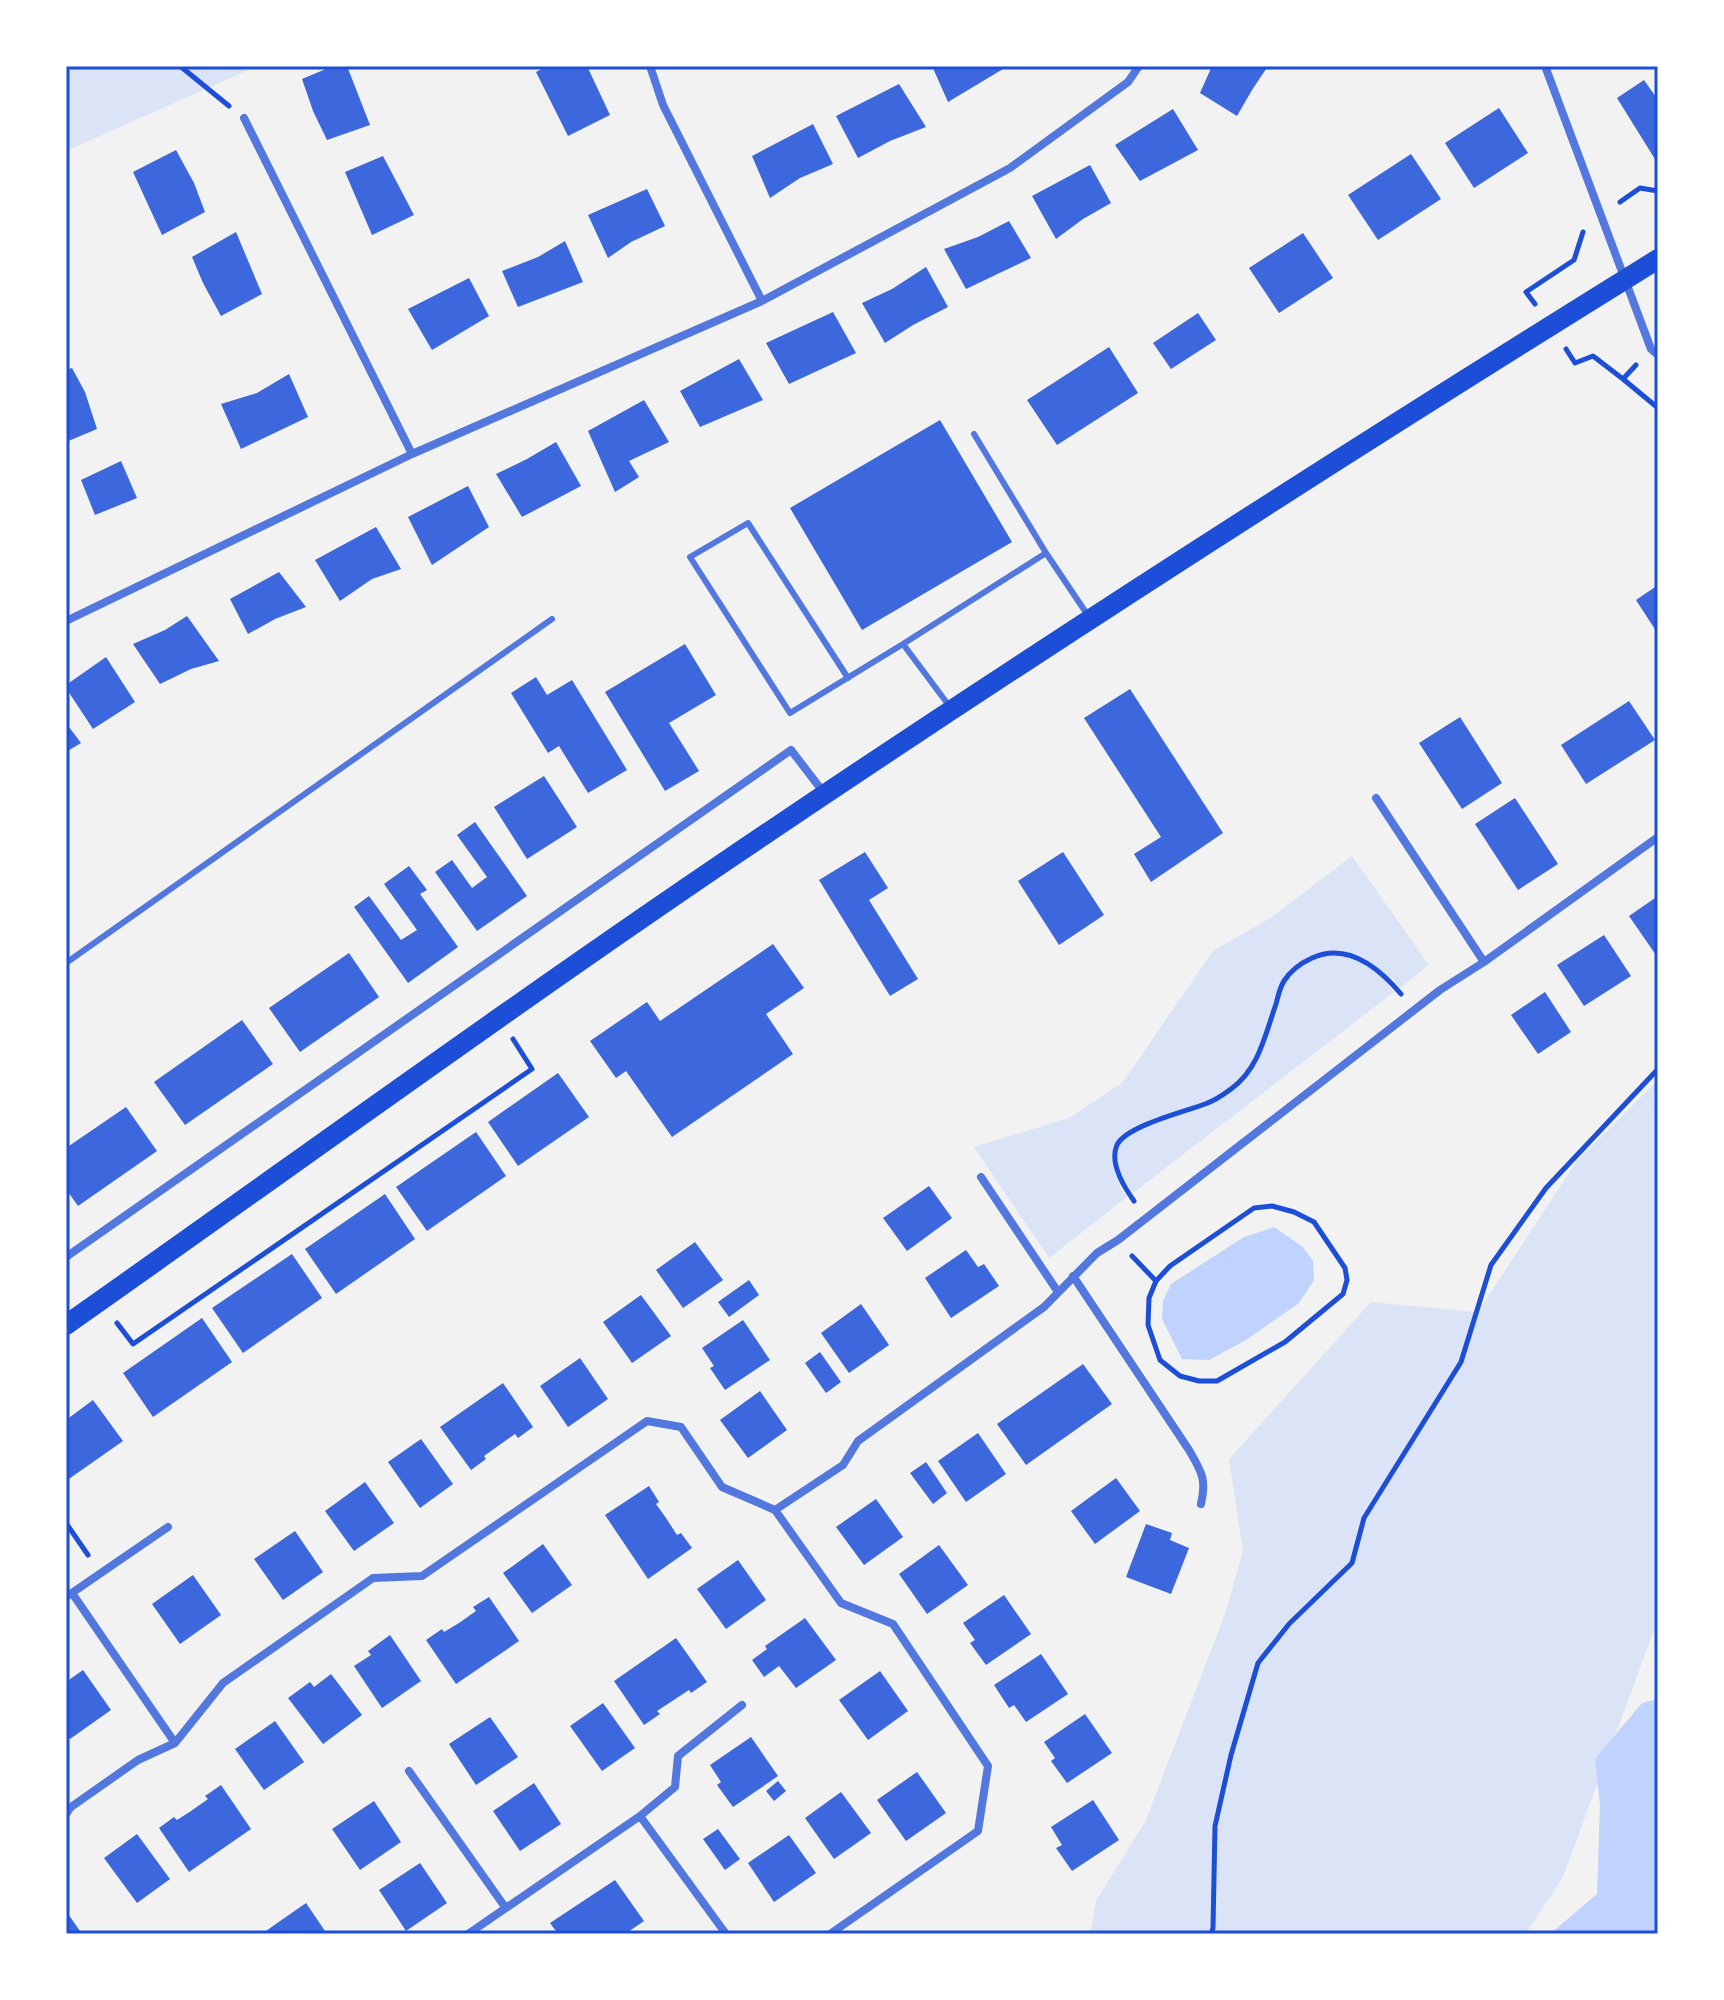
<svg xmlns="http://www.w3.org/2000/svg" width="1724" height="2000" font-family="'Public Sans',sans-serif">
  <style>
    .green { fill: #dbe4f7 }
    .water { fill: #bfd3fe }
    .building { fill: #3d67dc }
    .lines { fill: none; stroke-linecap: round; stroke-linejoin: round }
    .path { stroke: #1d4ed8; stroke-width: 5 }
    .service { stroke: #5277de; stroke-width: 6 }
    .minor { stroke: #5277de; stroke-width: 8 }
    .primary { stroke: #1d4ed8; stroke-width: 20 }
    .neatline { fill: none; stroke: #1d4ed8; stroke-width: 3 }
  </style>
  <rect width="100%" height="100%" fill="#f2f2f2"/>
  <path class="green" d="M66,66H257L66,151Z
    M1352,856L1429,965L1400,988L1392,978L1386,982L1394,992L1133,1193L1125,1182L1119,1187L1127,1197L1049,1258L974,1147L1069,1118L1123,1082L1213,951L1270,918Z
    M1658,1080V1619L1563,1877L1526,1934H1090L1096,1901L1146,1820L1226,1611L1243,1551L1229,1459L1371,1302L1478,1312L1576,1162Z"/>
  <path class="water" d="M1274,1227L1303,1247L1313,1261L1314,1280L1299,1303L1246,1340L1209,1360L1182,1359L1162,1319L1163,1301L1171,1284L1244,1237Z
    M1658,1699V1934H1550L1597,1894L1600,1805L1595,1759L1642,1703Z"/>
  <path class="building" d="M333,66H347L370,125L327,140L313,111L302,79Z
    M547,66H587L610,115L568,136L536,72Z
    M932,66H1008L948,102Z
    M1212,66H1268L1252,90L1237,116L1200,93Z
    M1644,80L1658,100V164L1617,98Z
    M899,84L926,127L890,141L858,158L836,116Z
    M1499,108L1528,153L1474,188L1445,143Z
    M1173,109L1198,150L1140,181L1115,145Z
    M813,124L833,164L800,178L770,198L752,156Z
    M176,150L194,183L205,212L162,235L133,172Z
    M1411,154L1441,199L1378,240L1348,195Z
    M383,156L414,215L372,235L345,172Z
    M1090,165L1111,203L1083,219L1056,239L1032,196Z
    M647,189L665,226L631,242L608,258L588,215Z
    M1009,221L1031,258L966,289L944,249L978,237Z
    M236,232L262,294L221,316L203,283L192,257Z
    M1303,233L1333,278L1279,313L1249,268Z
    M565,241L583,282L518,307L502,271L538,257Z
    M926,267L948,307L913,325L885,343L862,303L892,289Z
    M469,278L489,316L432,350L408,309Z
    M833,312L856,353L789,384L766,343Z
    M1198,313L1216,340L1171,369L1153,343Z
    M1109,347L1138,393L1057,445L1027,400Z
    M739,359L763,400L700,427L680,391Z
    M72,368L85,392L97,429L66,442V370Z
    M289,374L308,417L241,449L221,404L257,393Z
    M644,400L669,442L629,461L639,477L615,492L588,431Z
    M940,420L1012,542L862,630L790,508Z
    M556,442L581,486L522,517L496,474L527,459Z
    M121,461L137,498L95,515L81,480Z
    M468,486L489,527L432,565L408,517Z
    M376,527L401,569L372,579L340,601L315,560Z
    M279,572L306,607L275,619L248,634L230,599Z
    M1658,585V634L1636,600Z
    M187,616L219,661L191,669L160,684L133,644L165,630Z
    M685,644L716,695L669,723L699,771L665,791L605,692Z
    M106,657L135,702L93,729L66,688V685Z
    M536,677L547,695L572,680L627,770L588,793L559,746L548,753L511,693Z
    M1130,689L1223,833L1151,882L1134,854L1161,837L1084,718Z
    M1629,701L1655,740L1586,784L1561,745Z
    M1460,717L1502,783L1462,809L1419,743Z
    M66,723L81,743L66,752Z
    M544,776L577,827L527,859L494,807Z
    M1515,798L1558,864L1518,890L1475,824Z
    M475,822L527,896L477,931L435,872L452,860L472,888L487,877L457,835Z
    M865,852L888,888L869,900L918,979L890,996L819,880Z
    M1063,852L1104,915L1059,945L1018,881Z
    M409,866L427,890L420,894L458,947L408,983L354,907L369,896L401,940L417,930L384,884Z
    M1658,896V958L1629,916Z
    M1604,935L1631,976L1584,1006L1557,965Z
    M773,944L804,988L766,1014L793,1054L672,1137L626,1071L616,1078L590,1041L647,1002L660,1021Z
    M349,953L379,997L300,1052L269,1008Z
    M1545,992L1571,1032L1538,1054L1511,1015Z
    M242,1020L273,1064L185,1125L154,1082Z
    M558,1073L589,1117L518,1166L488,1122Z
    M126,1107L157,1151L78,1206L66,1189V1148Z
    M476,1132L506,1176L427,1231L396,1187Z
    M929,1186L952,1218L907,1251L883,1218Z
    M385,1194L415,1239L336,1294L305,1249Z
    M695,1242L723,1280L683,1308L656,1270Z
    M966,1250L978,1267L984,1264L999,1286L951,1318L925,1278Z
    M292,1254L322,1298L243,1353L212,1308Z
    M749,1280L759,1295L729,1317L718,1302Z
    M641,1295L671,1336L632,1363L603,1322Z
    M861,1304L889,1345L849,1373L821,1333Z
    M202,1318L232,1362L153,1417L123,1373Z
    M743,1320L770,1360L725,1390L710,1368L714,1366L702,1348Z
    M820,1352L841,1382L826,1393L805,1363Z
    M580,1358L608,1399L568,1427L540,1386Z
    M1083,1364L1112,1404L1026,1465L997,1424Z
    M503,1383L533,1427L518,1438L515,1434L498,1446L484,1456L486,1459L471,1470L440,1427Z
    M760,1391L787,1430L748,1458L720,1420Z
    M93,1400L123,1441L66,1481V1420Z
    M978,1433L1006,1474L966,1502L938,1461Z
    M421,1439L453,1484L420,1508L388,1462Z
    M926,1462L947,1493L933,1504L910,1473Z
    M1116,1478L1140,1511L1095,1544L1071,1511Z
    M365,1482L394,1523L354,1551L325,1511Z
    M649,1486L659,1502L656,1504L666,1518L677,1535L681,1533L692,1548L648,1579L605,1515Z
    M876,1499L903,1537L864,1565L836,1527Z
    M1146,1524L1172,1533L1170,1540L1189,1548L1171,1594L1126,1577Z
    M295,1531L323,1572L283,1600L254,1559Z
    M543,1544L572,1585L532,1613L503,1573Z
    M939,1545L968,1585L927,1614L899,1574Z
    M738,1560L766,1600L726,1629L697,1589Z
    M193,1575L221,1615L180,1644L152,1604Z
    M1004,1595L1031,1634L986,1665L970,1643L975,1640L963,1623Z
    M489,1597L519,1641L456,1684L426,1640L442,1629L444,1632L459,1623L476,1611L473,1607Z
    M805,1618L836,1660L796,1688L779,1666L764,1677L752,1660L767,1649L765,1646Z
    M390,1635L421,1681L382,1708L354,1666L371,1655L368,1651Z
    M676,1638L707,1682L691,1693L689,1690L657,1711L660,1714L644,1725L614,1681Z
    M1041,1654L1068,1694L1026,1722L1014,1705L1009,1708L994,1685Z
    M83,1670L111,1710L70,1739L66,1733V1682Z
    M880,1671L908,1711L868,1740L839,1700Z
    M331,1674L362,1715L323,1744L288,1698L310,1682L314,1687Z
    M603,1703L635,1748L602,1771L570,1726Z
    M1085,1714L1112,1753L1067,1783L1051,1761L1055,1758L1044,1742Z
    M490,1717L518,1757L476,1785L449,1744Z
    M275,1721L304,1762L264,1790L235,1749Z
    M751,1737L778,1776L733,1807L717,1785L721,1782L710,1765Z
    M917,1772L946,1813L906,1841L877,1800Z
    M778,1781L786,1791L774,1801L766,1791Z
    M534,1783L561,1824L520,1851L493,1811Z
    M221,1785L251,1829L189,1872L159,1828L174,1817L177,1820L191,1811L208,1799L205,1796Z
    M841,1792L871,1833L834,1859L805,1818Z
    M1093,1800L1119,1840L1072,1871L1056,1848L1062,1845L1051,1827Z
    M374,1801L401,1842L360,1870L332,1829Z
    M718,1829L740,1859L725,1870L703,1839Z
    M137,1834L170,1879L137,1903L104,1858Z
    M789,1835L816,1873L774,1902L748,1863Z
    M420,1863L447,1903L406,1931L379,1890Z
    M615,1880L644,1921L625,1934H558L550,1923Z
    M306,1903L327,1934H262L273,1926Z
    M66,1911L80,1931L75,1934H66Z"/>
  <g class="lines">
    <path class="path" d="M180,66L229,106
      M1620,202L1640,188L1658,191
      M1535,304L1526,292L1574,260L1583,232
      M1566,349L1575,363L1593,356L1623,379L1636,365
      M1623,379L1658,408
      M1134,1201C1124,1187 1109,1163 1117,1145C1126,1126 1184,1112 1205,1104C1214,1101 1223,1095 1231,1089C1259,1069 1265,1035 1276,1004C1278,996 1280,987 1284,981C1291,970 1301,963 1312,958C1347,942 1379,968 1401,994
      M1272,1206L1294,1212L1314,1222L1345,1268L1347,1280L1343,1294L1285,1342L1217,1381H1199L1180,1376L1160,1360L1148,1325L1149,1298L1156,1281L1170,1266L1254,1208Z
      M1132,1256L1156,1281
      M117,1323L133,1344L532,1069L513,1039
      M66,1523L88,1555
      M1211,1934L1213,1928L1215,1826L1231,1755L1258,1663L1289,1624L1352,1563L1364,1518L1461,1362L1491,1265L1546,1188L1658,1069"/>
    <path class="service" d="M974,434L1046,553L1089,617
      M903,644L1046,553
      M848,678L748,523L690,557L790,713L903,644L950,707
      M66,963L552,619"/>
    <path class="minor" d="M650,66L663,105L762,301
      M1545,66L1651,349L1658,355
      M244,118L412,454
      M66,621L412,454L762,301L1010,168L1128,82L1139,66
      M1376,798L1484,962
      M981,1177L1058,1292
      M66,1257L791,750L824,793
      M1073,1276L1189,1450C1201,1471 1207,1479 1201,1504
      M775,1510L843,1465L858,1441L1044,1307L1097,1253L1118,1240L1440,990L1484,962L1658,837
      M72,1593L175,1743
      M66,1597L168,1527
      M409,1771L505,1907
      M66,1814L71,1807L138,1760L175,1743L223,1683L373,1578L422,1576L647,1421L681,1427L722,1487L775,1510L841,1603L893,1624L988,1766L978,1831L830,1934
      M640,1816L675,1787L678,1756L742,1705
      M468,1934L640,1816L726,1934"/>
    <path class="primary" d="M66,1325C289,1168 510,1007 736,854C1039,649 1347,452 1658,259"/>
  </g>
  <rect width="1724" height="2000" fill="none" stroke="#ffffff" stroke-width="136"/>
  <rect x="68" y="68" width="1588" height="1864" class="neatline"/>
</svg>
